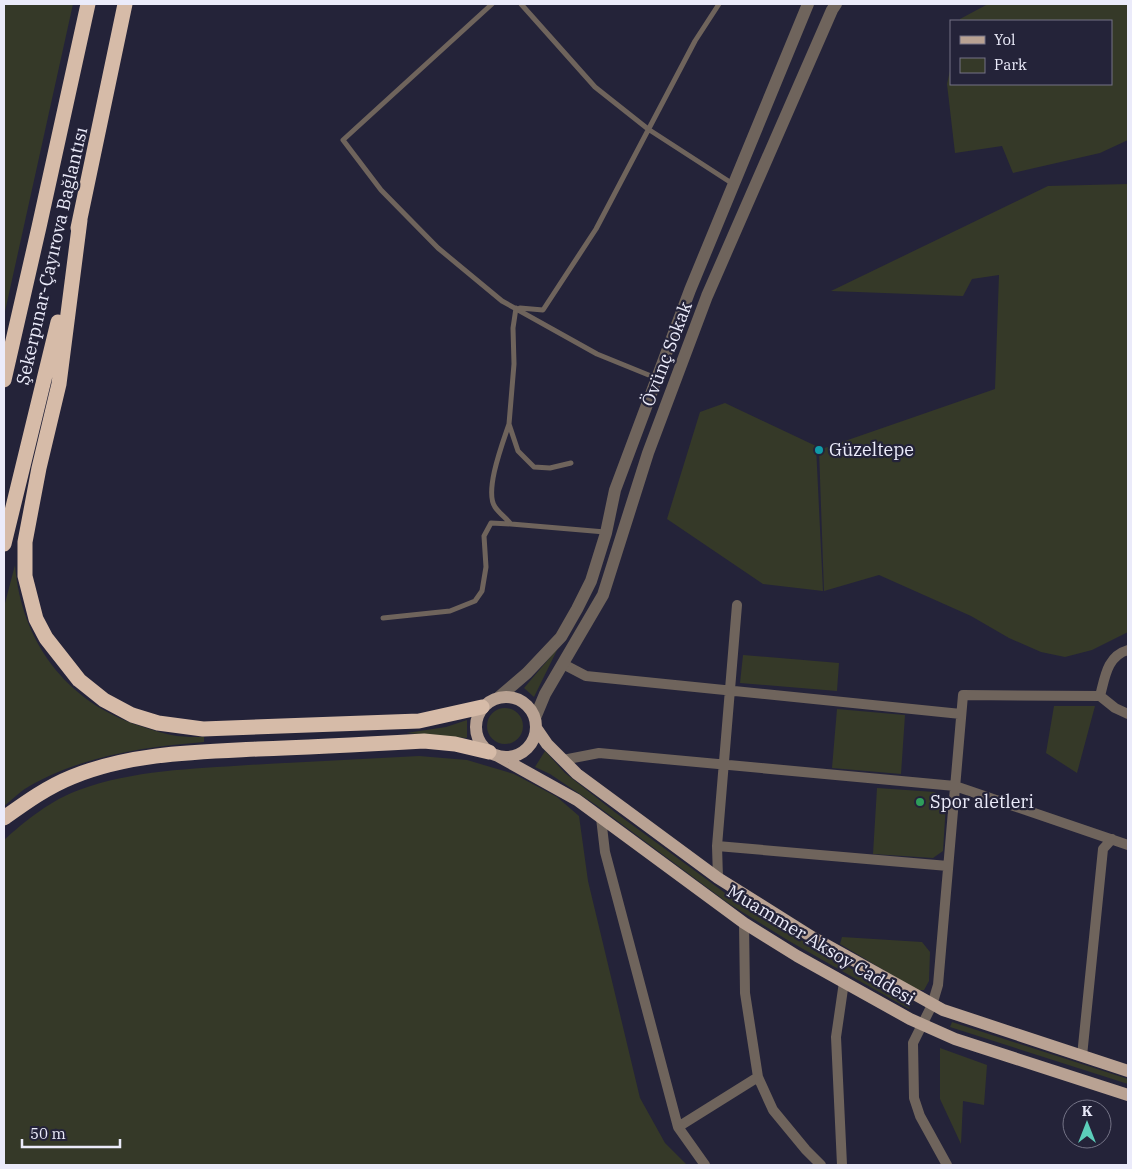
<svg xmlns="http://www.w3.org/2000/svg" width="1132" height="1169" font-family="'IBM Plex Serif',serif">
  <style>
    .green { fill: #353928 }
    .lines { fill: none; stroke-linecap: round; stroke-linejoin: round }
    .service { stroke: #6f645c; stroke-width: 5 }
    .minor { stroke: #6f645c; stroke-width: 10 }
    .tertiary { stroke: #6f645c; stroke-width: 12 }
    .primary { stroke: #b9a293; stroke-width: 12 }
    .motorway { stroke: #d6bba8; stroke-width: 15 }
    .culture-dot { fill: #0f9aa8; stroke: #242339; stroke-width: 2 }
    .leisure-dot { fill: #2e9e5b; stroke: #242339; stroke-width: 2 }
    .labels { text-anchor: middle; stroke-width: 4.5; stroke-linejoin: round; paint-order: stroke }
    .street-label { font-size: 18px; fill: #ebebfa; stroke: #242339 }
    .poi-label { font-size: 18px; fill: #ebebfa; stroke: #242339; text-anchor: start }
  </style>
  <rect width="100%" height="100%" fill="#242339"/>
  <path class="green" d="M4,4H73L4,316Z
    M988,4H1128V140L1100,153L1013,173L1002,146L955,153L947,84L951,66V84H1111V21H960V19Z
    M1128,184V632L1092,650L1065,657L1041,652L1009,638L971,616L879,575L824,591L819,450L995,389L999,275L972,279L963,296L831,291L1048,186Z
    M725,403L816,446L823,591L763,584L667,519L700,412Z
    M15,565C21,641 66,702 140,726C152,730 165,734 177,736C186,737 195,737 204,737V742C143,747 81,756 28,787C19,792 12,800 4,806V607Z
    M558,648L534,697L524,688Z
    M743,655L839,663L837,691L740,683Z
    M1054,706H1095L1077,773L1046,753Z
    M487 726a18 18 0 1 1 36 0a18 18 0 1 1-36 0Z
    M837,709L905,715L901,774L832,768Z
    M467,720V738L406,733L446,727Z
    M545,751L565,773L616,813L736,901L787,932L913,1004L909,1009L789,941L728,903L596,805L550,774L535,767Z
    M419,756L467,760L514,774L557,797L579,816L588,881L640,1098L665,1143L687,1165H4V840C25,821 51,800 79,790C133,770 192,769 248,765C305,762 362,759 419,756Z
    M877,788L935,792L946,803L943,851L933,858L873,854Z
    M842,937L922,942L930,952L929,981L924,990H917L840,944Z
    M952,1022L1128,1079V1084L950,1027Z
    M940,1048L987,1065L984,1105L963,1101L961,1144L940,1099Z"/>
  <g class="lines">
    <path class="service" d="M492,4L343,140L381,190L438,248L502,301L597,354L656,378
      M521,4L595,87L648,129L733,184
      M516,308L513,328L514,364L509,424L518,451L534,467L550,468L571,463
      M520,308L543,310L596,229L695,41L719,4
      M509,424C503,442 484,491 495,507C499,513 506,518 511,524L605,532
      M383,618L450,611L475,601L482,591L486,567L484,536L491,523L511,524"/>
    <path class="minor" d="M563,664L586,676L961,714
      M1100,696L1115,708L1128,714
      M563,760L599,753L955,786L1128,845
      M601,818L605,852L678,1127L705,1165
      M717,846L948,866
      M718,878L717,846L737,605
      M744,923L745,993L758,1077L773,1110L806,1150L821,1165
      M1082,1056L1103,849L1112,839
      M678,1127L758,1077
      M842,1165L836,1037L844,982
      M947,1165L920,1116L914,1098L913,1043L932,1005L938,985L963,695L1100,696C1105,677 1107,656 1128,650"/>
    <path class="tertiary" d="M499,697L527,673L561,637L577,609L591,581L606,533L615,490L690,290L808,4
      M535,718L545,694L603,595L648,453L707,296L832,10L836,4"/>
    <path class="primary" d="M476 727a30 30 0 1 1 60 0a30 30 0 1 1-60 0Z
      M536,728L547,744L577,774L718,878L812,937L943,1010L1128,1071
      M498,756L577,800L744,923L797,956L910,1019L955,1039L1128,1095"/>
    <path class="motorway" d="M80,220L59,384L39,468L25,542V576L36,619L46,638L79,680L104,700L132,715L158,723L203,729L419,721L482,707
      M78,228L125,4
      M4,380L39,227L88,4
      M4,544L58,322
      M4,818C25,803 47,787 72,777C130,753 196,752 258,749C313,747 369,744 424,741L455,744L489,752"/>
  </g>
  <circle class="culture-dot" cx="819" cy="450" r="5"/>
  <circle class="leisure-dot" cx="920" cy="802" r="5"/>
  <g class="labels">
    <g class="street-label">
      <text transform="translate(52 256) rotate(-77)" y="6">Şekerpınar-Çayırova Bağlantısı</text>
      <text transform="translate(667 354) rotate(-69)" y="6">Övünç Sokak</text>
      <text transform="translate(821 945) rotate(31)" y="6">Muammer Aksoy Caddesi</text>
    </g>
    <g class="poi-label">
      <text x="829" y="456">Güzeltepe</text>
      <text x="930" y="808">Spor aletleri</text>
    </g>
  </g>
  <rect width="1132" height="1169" fill="none" stroke="#ebebfa" stroke-width="10"/>
  <rect x="950" y="20" width="162" height="65" fill="#242339" stroke="#747386"/>
  <rect x="960" y="36" width="25" height="8" fill="#b9a293" stroke="#747386"/>
  <text x="994" y="45" font-size="15" fill="#ebebfa">Yol</text>
  <rect x="960" y="58" width="25" height="15" fill="#353928" stroke="#747386"/>
  <text x="994" y="70" font-size="15" fill="#ebebfa">Park</text>
  <g transform="translate(1087 1124)"><circle r="24" fill="#242339" stroke="#747386"/>
  <path d="M0-4L9 19L0 12L-9 19Z" fill="#5cceba"/>
  <text y="-8" font-size="14" font-weight="bold" text-anchor="middle" fill="#ebebfa">K</text>
  </g>
  <path d="M22 1139v8h98v-8" fill="none" stroke="#ebebfa" stroke-width="2.5"/>
  <text x="30" y="1139" font-size="15" fill="#ebebfa" stroke="#242339" stroke-width="4" paint-order="stroke">50 m</text>
</svg>
